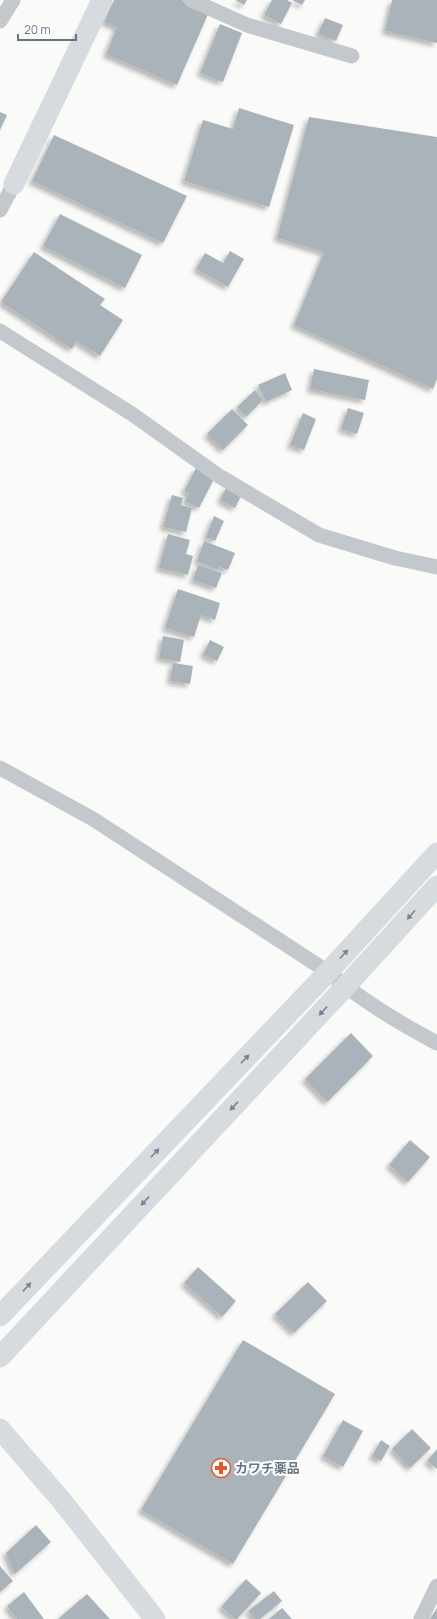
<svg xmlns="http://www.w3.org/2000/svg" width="437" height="1619" font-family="Manrope,'Noto Sans JP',sans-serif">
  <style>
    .building { fill: #aab3b9; filter: url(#shadow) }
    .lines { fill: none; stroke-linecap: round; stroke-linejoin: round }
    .street { stroke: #c3c8cc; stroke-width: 15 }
    .secondary { stroke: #d6dbdf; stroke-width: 21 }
    .oneway { fill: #768591 }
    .labels { text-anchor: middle; stroke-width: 4; stroke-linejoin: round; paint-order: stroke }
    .poi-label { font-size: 13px; font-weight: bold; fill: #657683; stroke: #fff; text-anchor: start }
  </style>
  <defs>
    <filter id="shadow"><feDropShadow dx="-3.5" dy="3.5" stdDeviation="2" flood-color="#0004"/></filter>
  </defs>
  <rect width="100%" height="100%" fill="#fafaf8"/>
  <path class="building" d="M114,0H182L209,12L177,85L106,54L117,27L104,22Z
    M235,0H247L244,5Z
    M272,0H287L292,3L281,24L264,15Z
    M292,0H305L302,5Z
    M392,0H437V43L385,31Z
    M325,18L343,25L336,41L318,34Z
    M220,24L242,33L223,82L200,73Z
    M239,108L294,125L269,207L184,181L203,120L233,129Z
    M0,112L7,115L0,130Z
    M309,117L437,137V379L433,389L294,325L324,252L277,238Z
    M54,135L187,196L163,243L32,181Z
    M60,214L142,255L125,288L43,246Z
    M230,251L244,259L228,287L196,269L205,253L223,263Z
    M34,252L105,299L100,305L123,320L100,356L77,341L72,349L1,302Z
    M314,369L369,380L365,400L310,389Z
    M285,373L292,390L266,402L258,385Z
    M255,390L263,400L246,417L237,407Z
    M348,408L364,413L357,434L341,429Z
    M232,409L248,425L223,450L207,434Z
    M303,413L316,419L304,450L290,445Z
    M196,468L215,477L199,508L185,501L189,494L184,491Z
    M227,486L242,494L235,508L220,500Z
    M172,495L183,498L181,505L192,508L186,532L163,527Z
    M214,516L224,521L215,541L206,537Z
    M168,534L190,540L186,554L193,556L188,575L159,568Z
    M204,541L235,553L228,570L219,567L218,570L197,561Z
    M198,565L222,573L216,588L193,580Z
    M178,589L220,603L215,620L201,615L194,637L165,628Z
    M163,636L184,640L180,662L159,658Z
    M210,640L224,647L217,661L203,655Z
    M173,663L193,666L190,684L170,681Z
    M351,1033L373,1056L327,1102L305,1079Z
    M410,1140L430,1157L408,1182L389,1165Z
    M198,1267L236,1301L222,1317L184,1283Z
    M308,1282L327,1301L294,1333L275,1314Z
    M243,1340L335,1394L233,1564L141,1510Z
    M343,1420L363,1431L343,1467L323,1456Z
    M412,1429L431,1448L410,1468L392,1449Z
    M381,1440L390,1446L381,1461L372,1456Z
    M437,1449V1469L427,1461Z
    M36,1525L51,1542L15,1574L6,1553Z
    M0,1566L13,1581L0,1592Z
    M246,1579L261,1593L237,1619H235L221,1607Z
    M274,1591L282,1601L260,1619H255L248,1611Z
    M24,1592L44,1619H17L7,1606Z
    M87,1594L110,1619H58Z
    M282,1608L292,1619H269Z
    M437,1608V1619H430Z"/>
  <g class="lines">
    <path class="street" d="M191,0L247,25L352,56
      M0,21L13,0
      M0,210L14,184
      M0,331L132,414L219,476L319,535L395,558L437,567
      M0,768L93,819L328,972C361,1000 399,1023 437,1043
      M421,1619L437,1586"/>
    <path class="secondary" d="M14,184L102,0
      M0,1316L328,972L437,853
      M0,1357L345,987L437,886
      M0,1429L62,1501L155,1619"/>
  </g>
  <defs><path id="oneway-solid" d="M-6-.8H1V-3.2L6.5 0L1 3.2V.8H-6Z"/></defs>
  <g class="oneway">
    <use href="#oneway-solid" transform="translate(411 915) rotate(132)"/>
    <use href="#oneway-solid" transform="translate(344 954) rotate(-48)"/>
    <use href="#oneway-solid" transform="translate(323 1011) rotate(133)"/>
    <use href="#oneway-solid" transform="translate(245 1059) rotate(-46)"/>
    <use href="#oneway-solid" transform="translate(234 1106) rotate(133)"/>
    <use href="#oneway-solid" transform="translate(155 1153) rotate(-46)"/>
    <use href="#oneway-solid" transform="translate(145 1201) rotate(133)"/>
    <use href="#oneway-solid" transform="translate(27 1287) rotate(-47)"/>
  </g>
  <defs>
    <g id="pharmacy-ring" transform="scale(1)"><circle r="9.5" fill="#fff" stroke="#e4572e" stroke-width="1.5"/><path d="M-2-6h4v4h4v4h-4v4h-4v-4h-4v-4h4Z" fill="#e4572e"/></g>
  </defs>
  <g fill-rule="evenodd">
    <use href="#pharmacy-ring" x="221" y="1468"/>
  </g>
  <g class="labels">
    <g class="poi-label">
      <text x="235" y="1473">カワチ薬品</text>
    </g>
  </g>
  <path d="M18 34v6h58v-6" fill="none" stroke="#657683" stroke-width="2"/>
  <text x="24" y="34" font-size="12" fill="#657683" stroke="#ffffff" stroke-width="3" paint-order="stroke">20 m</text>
</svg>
